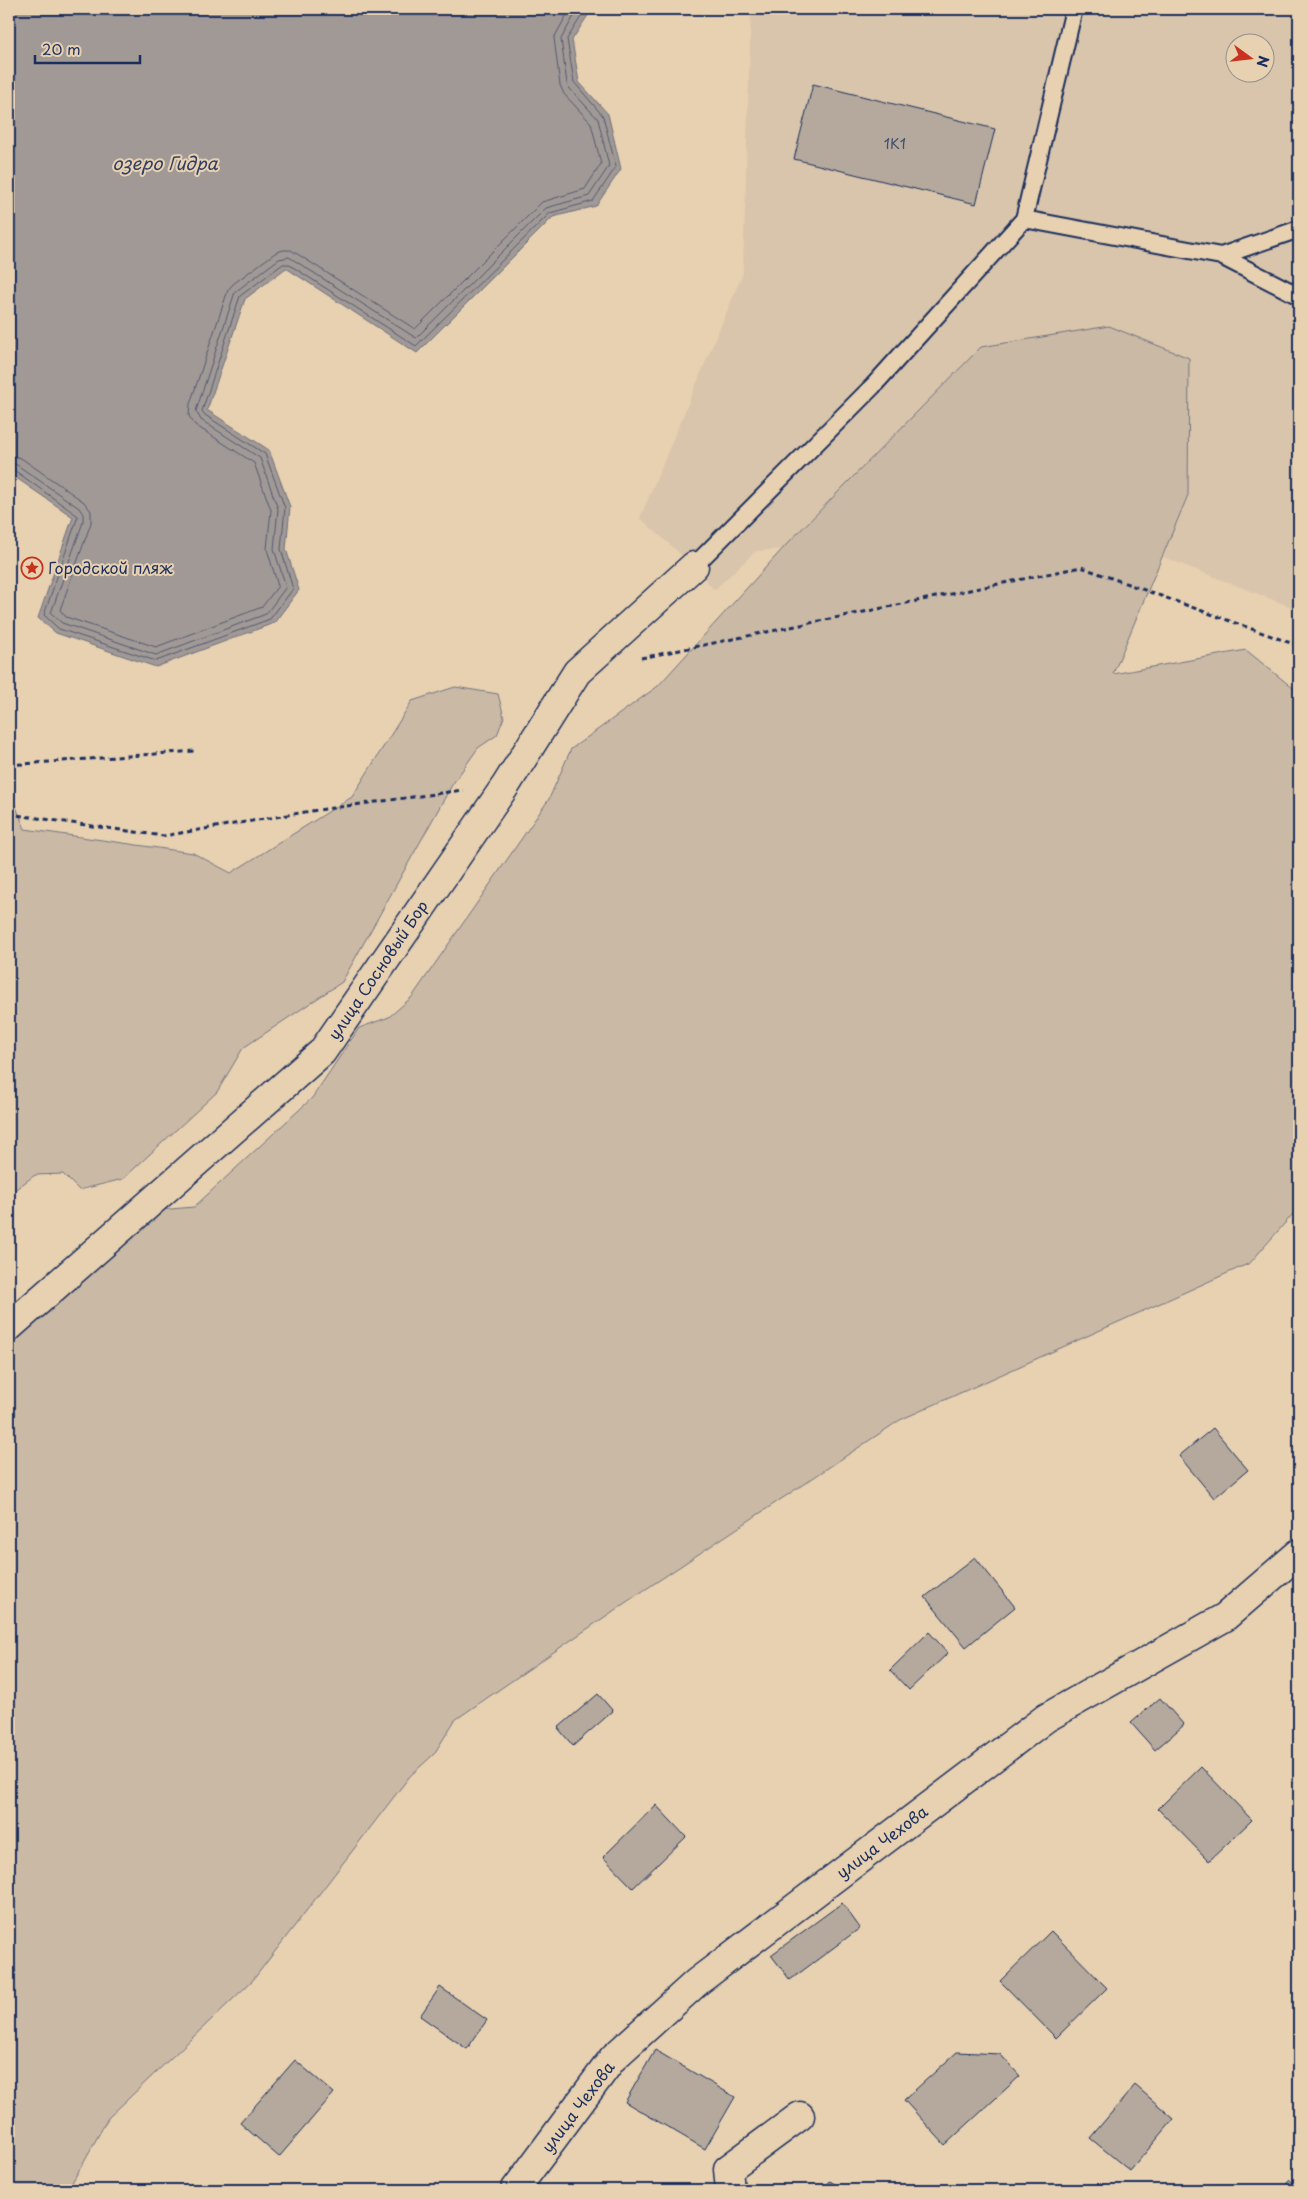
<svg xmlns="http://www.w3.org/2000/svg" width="1308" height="2199" font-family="'Playpen Sans',sans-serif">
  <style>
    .built { fill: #d8c5ab; fill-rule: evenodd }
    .green { fill: #cab9a5; stroke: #727482 }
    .water { fill: #a19995; stroke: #6b6f7f }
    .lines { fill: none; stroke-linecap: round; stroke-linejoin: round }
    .shore { stroke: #515974; stroke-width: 1 }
    .building { fill: #b4a99c; stroke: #1b2f5e }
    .lane-casing { stroke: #1b2f5e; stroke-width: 20 }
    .street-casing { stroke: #1b2f5e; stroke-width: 31 }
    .path { stroke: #1b2f5e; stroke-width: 3; stroke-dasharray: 5 4; stroke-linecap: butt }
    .lane { stroke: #e7d1b1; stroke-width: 16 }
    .street { stroke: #e7d1b1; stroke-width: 28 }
    .labels { text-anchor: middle; stroke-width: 4; stroke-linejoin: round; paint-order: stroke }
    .number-label { font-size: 14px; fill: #414e6e }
    .poi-label { font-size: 16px; fill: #1b2f5e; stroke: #e7d1b1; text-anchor: start }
    .street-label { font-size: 16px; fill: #1b2f5e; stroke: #e7d1b1 }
    .water-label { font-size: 18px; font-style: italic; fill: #2f3f66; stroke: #e7d1b1 }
  </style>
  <rect width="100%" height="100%" fill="#e7d1b1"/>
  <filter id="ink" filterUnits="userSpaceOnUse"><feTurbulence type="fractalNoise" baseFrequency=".02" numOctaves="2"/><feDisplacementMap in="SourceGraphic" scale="10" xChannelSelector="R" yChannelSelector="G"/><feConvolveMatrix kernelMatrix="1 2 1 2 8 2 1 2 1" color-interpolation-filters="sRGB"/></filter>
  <g filter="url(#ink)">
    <path class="built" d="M751,9H1299V610L1089,528L756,551L714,590L694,566L640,518L743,273ZM1236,42H1266V72H1236Z"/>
    <path class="green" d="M1109,326L1189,358L1188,495L1113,674L1246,650L1299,693V1207L1250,1263L900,1420L622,1605L455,1720L434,1754L410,1776L253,1980L108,2118L68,2190H9V1311L136,1212L194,1207L312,1098L359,1028L389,1017L412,997L549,799L571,749L658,686L786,545L981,347Z
      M455,687L498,694L504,717L497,735L478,748L452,785L342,982L243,1048L217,1092L123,1179L79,1190L63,1174L35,1175L9,1194V798L12,797L25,829L193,853L231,873L352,797L412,701Z"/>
    <path class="water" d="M9,9H592L572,40L579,82L608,114L621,169L596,206L553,217L417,353L286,268L245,299L207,410L269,450L290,507L286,549L299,590L274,623L156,667L56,633L38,618L73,517L9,473Z"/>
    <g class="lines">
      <path class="shore" d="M9,455L21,458L84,502L91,511V523L60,610L66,617L156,647L262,607L278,586L267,549L271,510L254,463L195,425L189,416L190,404L228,290L233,284L275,253L283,250H291L415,329L542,202L585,189L601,164L591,123L564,94L560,85L554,38L570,9
        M9,462L17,465L79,508L83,514V522L51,613L62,623L156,655L266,614L286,587L274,549L278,509L260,458L201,420L196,411L235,292L279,259L289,257L416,338L546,208L589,196L609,166L598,119L570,89L567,84L561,39L578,9
        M9,469L14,470L78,516L44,615L59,629L156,661L270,619L293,589L281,549L285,508L265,454L205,415L202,411L240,296L283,264H288L416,346L550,213L593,201L616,167L603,116L574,82L567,39L586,9"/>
    </g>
    <path class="building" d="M813,84L995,129L976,204L794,159Z
      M1213,1428L1248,1470L1214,1498L1179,1456Z
      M975,1557L1015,1607L966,1647L925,1597Z
      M929,1632L948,1653L909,1690L890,1670Z
      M598,1694L613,1711L573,1746L558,1728Z
      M1160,1698L1184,1725L1155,1750L1131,1723Z
      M1201,1767L1252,1820L1209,1861L1158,1809Z
      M656,1805L686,1837L633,1888L603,1857Z
      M842,1903L860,1928L790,1980L771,1955Z
      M1051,1931L1107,1988L1056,2038L1000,1981Z
      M440,1987L487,2020L467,2049L420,2016Z
      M655,2050L735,2097L705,2149L625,2102Z
      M957,2052L1000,2054L1020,2076L945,2145L904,2100Z
      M295,2060L334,2093L279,2157L240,2123Z
      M1135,2085L1174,2119L1130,2171L1090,2138Z
      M1290,2180L1299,2190H1280Z
      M830,2181L844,2190H823Z"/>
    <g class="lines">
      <g class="lane-casing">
        <path id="lane" d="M1024,219L1221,256L1299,296
          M1221,256L1299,229
          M694,566L873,386L1024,219L1074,9"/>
      </g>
      <g class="street-casing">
        <path id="street" d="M9,1327L322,1052L506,785L577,672L694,566
          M515,2190L613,2058L697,1982L1046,1718L1225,1617L1299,1553
          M730,2190L728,2169L800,2116"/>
      </g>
      <path class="path" d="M641,658L1081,567L1299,646
        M9,765L195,751
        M9,814L163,836L311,811L463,790"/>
      <use href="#lane" class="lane"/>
      <use href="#street" class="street"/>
    </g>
  </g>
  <defs>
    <g id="sight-ring" transform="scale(1.125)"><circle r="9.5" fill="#e7d1b1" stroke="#c8321e" stroke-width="1.5"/><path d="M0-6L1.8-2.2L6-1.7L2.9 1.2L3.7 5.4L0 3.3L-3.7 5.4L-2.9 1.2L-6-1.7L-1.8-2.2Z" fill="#c8321e"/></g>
  </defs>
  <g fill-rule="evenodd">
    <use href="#sight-ring" x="32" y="568"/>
  </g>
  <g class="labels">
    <g class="number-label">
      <text x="895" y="149">1К1</text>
    </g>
    <g class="poi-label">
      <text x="48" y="574">Городской пляж</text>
    </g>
    <g class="street-label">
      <text transform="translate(378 970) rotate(-56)" y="6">улица Сосновый Бор</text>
      <text transform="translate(882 1842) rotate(-37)" y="6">улица Чехова</text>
      <text transform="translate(578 2107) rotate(-53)" y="6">улица Чехова</text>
    </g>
    <g class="water-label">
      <text x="165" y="170">озеро Гидра</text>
    </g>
  </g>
  <rect width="1308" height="2199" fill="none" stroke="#e7d1b1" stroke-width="30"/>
  <rect x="15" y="15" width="1278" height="2169" fill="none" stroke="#1b2f5e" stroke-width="2" filter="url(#ink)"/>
  <g transform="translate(1250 58) rotate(105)"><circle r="24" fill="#e7d1b1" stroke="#959090"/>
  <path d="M0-4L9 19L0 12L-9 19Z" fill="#c8321e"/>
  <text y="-8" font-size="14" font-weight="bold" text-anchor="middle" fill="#1b2f5e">N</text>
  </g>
  <path d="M35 55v8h105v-8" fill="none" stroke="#1b2f5e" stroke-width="2.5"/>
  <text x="42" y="55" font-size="15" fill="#1b2f5e" stroke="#e7d1b1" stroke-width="4" paint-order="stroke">20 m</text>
</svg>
